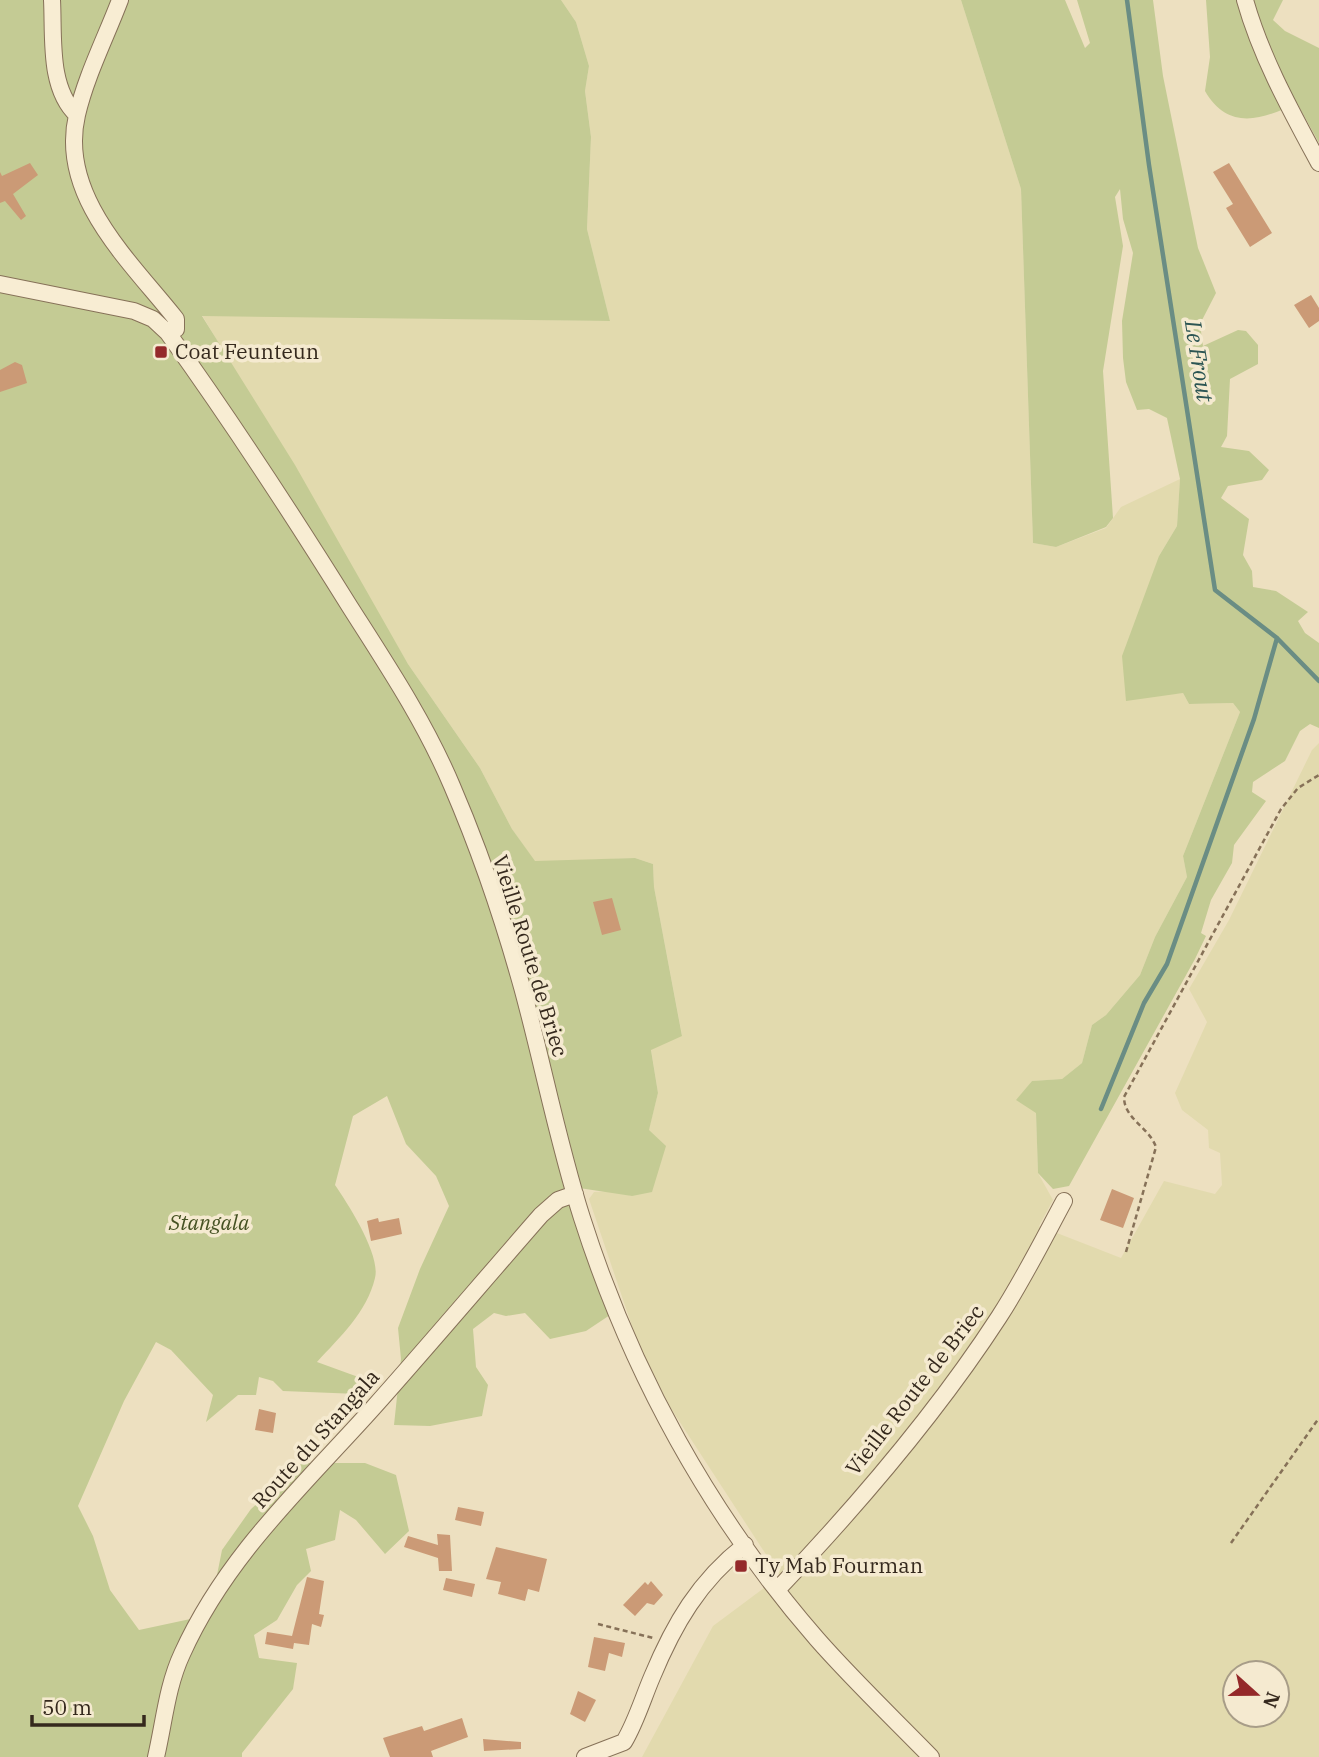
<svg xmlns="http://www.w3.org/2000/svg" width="1319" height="1757" font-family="'IBM Plex Serif',serif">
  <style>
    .farmland { fill: #e2daae; fill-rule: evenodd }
    .green { fill: #c4cb94 }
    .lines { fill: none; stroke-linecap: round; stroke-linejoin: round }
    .stream { stroke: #6a8d84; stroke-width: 4.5 }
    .building { fill: #cb9a76 }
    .minor-casing { stroke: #867158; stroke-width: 18 }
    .path { stroke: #867158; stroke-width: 2.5; stroke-dasharray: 5 3.5; stroke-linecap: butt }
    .minor { stroke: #f8edd3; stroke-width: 16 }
    .poi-dot { fill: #94292a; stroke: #f5ead0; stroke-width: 2.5 }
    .labels { text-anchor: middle; stroke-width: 7; stroke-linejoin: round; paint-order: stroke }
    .poi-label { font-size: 21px; fill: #35291d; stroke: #f5ead0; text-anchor: start }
    .street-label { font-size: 21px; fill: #35291d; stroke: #f5ead0 }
    .park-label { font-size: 21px; font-style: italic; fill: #465223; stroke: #f5ead0 }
    .water-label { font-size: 23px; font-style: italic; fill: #2c5553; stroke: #f5ead0 }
  </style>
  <rect width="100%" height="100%" fill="#ede0c0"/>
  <path class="farmland" d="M561,0H961L1021,189L1033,543L1056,547L1106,528L1121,507L1180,479L1177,526L1159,556L1169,694L1183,693L1189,704L1233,703L1240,712L1183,856L1187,877L1155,937L1140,975L1106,1015L1092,1025L1082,1063L1062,1079L1032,1081L1017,1100L1036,1112L1038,1173L1053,1200L1039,1226L1121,1258L1164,1181L1215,1194L1222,1185L1220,1153L1209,1148L1208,1130L1182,1110L1175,1093L1207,1022L1189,989L1229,920L1312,750L1319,743V1757H642L713,1626L780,1576L670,1407L638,1344L589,1199L594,1192L612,1191L632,1196L658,1093L651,1049L682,1035L654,887L653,864L635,858L535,862L512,829L480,768L408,664L202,315L610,321L587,229L591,137L585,91L589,66L576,22ZM1235,1673H1277V1715H1235Z"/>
  <path class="green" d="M0,0H561L576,22L589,66L585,91L591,137L587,229L610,321L202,316L295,465L408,664L480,768L512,829L535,861L635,858L653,864L654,887L682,1036L651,1050L658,1093L649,1130L666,1146L652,1192L632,1196L566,1186L610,1315L586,1331L550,1339L525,1313L506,1316L494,1313L473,1329L476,1367L488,1385L482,1416L430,1426L394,1425L401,1359L398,1328L420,1269L449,1206L436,1176L406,1144L387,1096L353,1116L335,1185C348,1204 381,1255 375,1278C367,1312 340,1337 317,1362L361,1378L358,1394L283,1391L273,1381L259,1377L256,1395H238L206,1422L213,1395L171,1350L156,1342L124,1401L78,1506L93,1536L110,1590L139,1630L209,1615L222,1550L251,1509L302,1463H365L396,1475L409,1531L385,1554L356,1520L340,1510L335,1540L306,1549L311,1571L297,1585L277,1620L254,1635L259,1658L297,1663L293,1689L242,1753V1757H0Z
    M961,0H1065L1085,48L1090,43L1077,0H1153L1163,76L1198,248L1216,293L1200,324L1203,346L1238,330L1246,331L1258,345V364L1230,379L1227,436L1221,447L1249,451L1269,470L1262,480L1228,486L1221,498L1249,519L1243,555L1252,571L1253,587L1276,591L1308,612L1298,621L1305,633L1319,643V728L1310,724L1300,731L1285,761L1253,782L1252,792L1266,801L1234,845L1232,863L1211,900L1201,933L1206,936L1195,959L1069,1186L1053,1189L1038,1173L1036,1113L1016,1100L1032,1081L1062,1079L1082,1063L1092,1025L1106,1015L1140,975L1155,937L1187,877L1183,856L1240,712L1233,703L1189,704L1183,693L1126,701L1122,656L1159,556L1177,526L1180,479L1167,418L1149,409L1137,410L1126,382L1123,358L1122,321L1133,253L1123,219L1120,189L1115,197L1123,246L1103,371L1113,518L1106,527L1056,547L1033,543L1021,189Z
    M1206,0H1283L1273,20L1285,31L1319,48V143L1297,103C1262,120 1228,131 1205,91L1210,57Z"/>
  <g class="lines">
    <path class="stream" d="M1127,0L1149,165L1215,590L1277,638L1319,681
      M1101,1109L1144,1003L1167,964L1254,719L1277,638"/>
  </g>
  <path class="building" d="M30,163L38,175L13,194L26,216L21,220L5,201L0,203V172L2,176Z
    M1229,163L1272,233L1250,247L1226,208L1233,204L1213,172Z
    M1311,295L1319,308V321L1309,328L1294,305Z
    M15,362L22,365L27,383L0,392V370Z
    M612,898L621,930L602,935L593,902Z
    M1112,1189L1134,1198L1123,1228L1100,1220Z
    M378,1218L379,1222L399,1218L402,1234L371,1241L367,1221Z
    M259,1409L276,1413L273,1433L255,1430Z
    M458,1507L484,1512L481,1526L455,1520Z
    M437,1534L450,1535L452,1571H439L438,1558L404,1547L408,1536L438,1545Z
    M496,1547L547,1559L539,1592L528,1589L525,1601L498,1594L501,1582L486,1579Z
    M307,1577L324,1581L319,1614L324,1615L321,1627L312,1624L309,1645L294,1643L293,1649L265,1644L267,1632L292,1636Z
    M446,1578L475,1584L472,1597L443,1590Z
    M651,1581L663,1595L654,1605L647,1603L635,1616L623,1605L645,1582L648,1585Z
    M594,1637L625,1643L622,1657L609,1653L605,1671L588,1667Z
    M578,1691L596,1700L585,1722L570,1714Z
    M462,1718L468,1737L431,1751L433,1757H390L383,1738L422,1726L424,1731Z
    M483,1739L521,1742V1749L484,1751Z"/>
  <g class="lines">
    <g class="minor-casing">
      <path id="minor" d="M52,0C54,36 48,88 77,115
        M120,0C106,37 86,76 77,115C58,196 131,262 176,319V329L168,333
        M1245,0C1261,57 1291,111 1319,163
        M0,284L134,311L153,319L168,333C232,422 292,514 350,607C387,665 425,722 452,786C480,851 503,919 522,987C543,1064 558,1143 582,1218C631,1372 710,1516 817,1639C853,1680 893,1718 931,1757
        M777,1590C857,1506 936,1414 999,1317C1023,1280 1043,1240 1064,1201
        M156,1757C164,1723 167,1686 182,1654C226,1556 303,1486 373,1408C430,1344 485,1279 541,1215L558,1200L575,1194
        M585,1757L624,1742C636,1722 643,1698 652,1677C674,1624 699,1581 745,1545"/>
    </g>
    <path class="path" d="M1126,1252L1156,1147C1149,1127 1124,1119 1124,1097L1281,809L1298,788L1319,775
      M1231,1543L1319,1418
      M598,1624L653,1638"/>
    <use href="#minor" class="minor"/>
  </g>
  <g class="poi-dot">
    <rect x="154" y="345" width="14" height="14" rx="3.5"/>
    <rect x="734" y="1559" width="14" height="14" rx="3.5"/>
  </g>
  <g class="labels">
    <g class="poi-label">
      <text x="175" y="359">Coat Feunteun</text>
      <text x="755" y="1573">Ty Mab Fourman</text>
    </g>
    <g class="street-label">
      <text transform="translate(530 956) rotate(73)" y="7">Vieille Route de Briec</text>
      <text transform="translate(915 1390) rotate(-52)" y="7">Vieille Route de Briec</text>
      <text transform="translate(316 1439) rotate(-48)" y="7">Route du Stangala</text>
    </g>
    <g class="park-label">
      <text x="209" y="1230">Stangala</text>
    </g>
    <g class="water-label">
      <text transform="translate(1199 361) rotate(81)" y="8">Le Frout</text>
    </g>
  </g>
  <g transform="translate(1256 1694) rotate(111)"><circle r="33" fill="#f5ead0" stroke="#a89d88" stroke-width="2"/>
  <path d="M0-5L12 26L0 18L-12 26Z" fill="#94292a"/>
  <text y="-10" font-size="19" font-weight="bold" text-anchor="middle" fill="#35291d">N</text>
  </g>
  <path d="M32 1715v10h112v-10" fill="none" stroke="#35291d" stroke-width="3.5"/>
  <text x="42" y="1715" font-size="21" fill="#35291d" stroke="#f5ead0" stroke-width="5" paint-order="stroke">50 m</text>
</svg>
